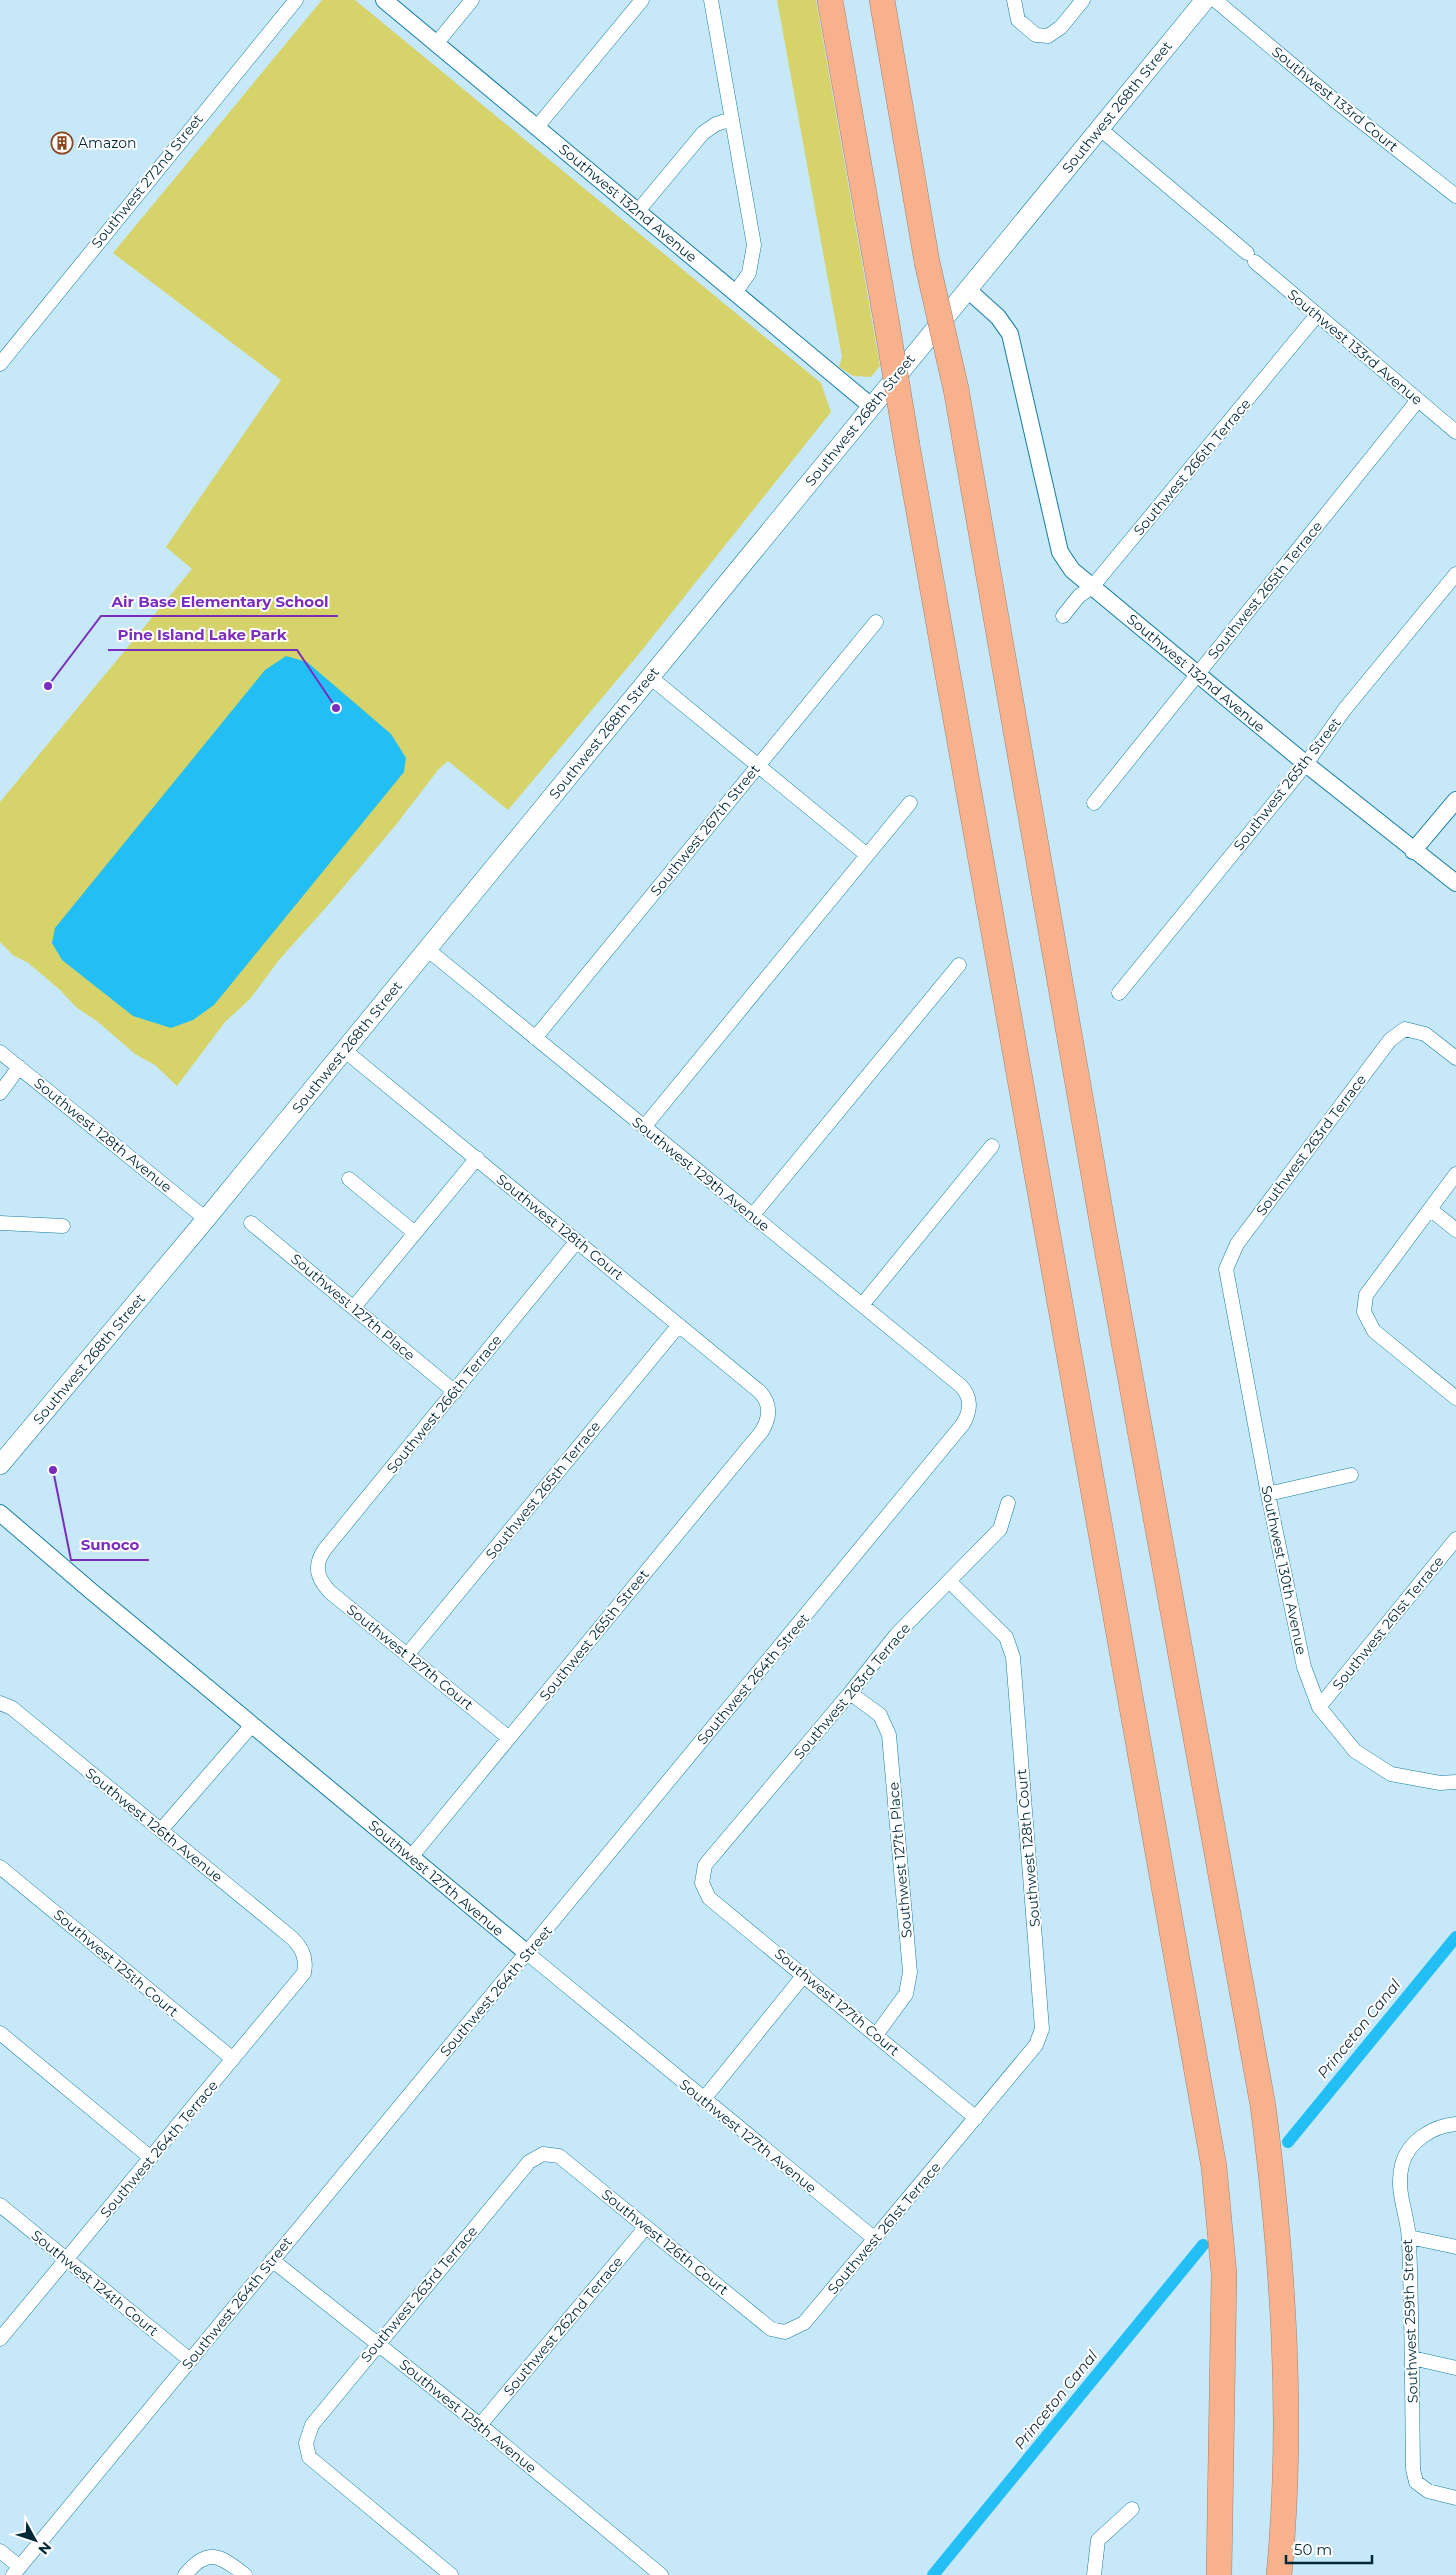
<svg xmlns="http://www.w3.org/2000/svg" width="1456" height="2575" font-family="Montserrat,sans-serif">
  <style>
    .green { fill: #d5d369 }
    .water { fill: #23bff4 }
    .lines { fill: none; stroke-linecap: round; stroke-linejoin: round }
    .canal { stroke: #23bff4; stroke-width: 12 }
    .minor-casing { stroke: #147da1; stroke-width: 15 }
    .tertiary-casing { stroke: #147da1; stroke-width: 18 }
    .secondary-casing { stroke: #147da1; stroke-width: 20 }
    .motorway-casing { stroke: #a1816f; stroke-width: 26 }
    .minor { stroke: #fff; stroke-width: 14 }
    .tertiary { stroke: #fff; stroke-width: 16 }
    .secondary { stroke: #fff; stroke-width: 19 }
    .motorway { stroke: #f7b18d; stroke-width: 25 }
    .motorway-bridge-casing { stroke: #a1816f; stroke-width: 26; stroke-linecap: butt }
    .motorway-bridge { stroke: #f7b18d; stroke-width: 25 }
    .labels { text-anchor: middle; stroke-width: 4; stroke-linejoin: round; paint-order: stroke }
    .street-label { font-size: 14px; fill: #002938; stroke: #fff }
    .poi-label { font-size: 14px; fill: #002938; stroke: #fff; text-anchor: start }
    .water-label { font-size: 15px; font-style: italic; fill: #172d37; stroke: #fff }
    .leader { fill: none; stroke: #7b2cbf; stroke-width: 2 }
    .callout-dot { fill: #7b2cbf; stroke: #fff; stroke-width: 2 }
    .callout-label { font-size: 15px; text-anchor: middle; font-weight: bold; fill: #7b2cbf; stroke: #fff; stroke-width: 4; stroke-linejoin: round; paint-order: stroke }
  </style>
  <rect width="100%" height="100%" fill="#c7e8f8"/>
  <path class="green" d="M322,0H355L821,383L831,412L638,655L508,810L448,761L438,770L395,826L329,904L279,960L250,999L225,1022L177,1086L155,1065L135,1054L97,1021L77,1008L59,989L27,962L14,956L0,942V802L192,569L166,547L281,380L113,253Z
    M777,0H816L880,366L871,377L853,376L839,367L842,357Z"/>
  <path class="water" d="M286,656L307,662L391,734L406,758L404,772L214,1005L193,1020L171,1028L133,1016L62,960L52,943L55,928L265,670Z"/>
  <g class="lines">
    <path class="canal" d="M1288,2142L1456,1937
      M933,2575L1203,2245"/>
    <g class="minor-casing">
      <path id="minor" d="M711,0L754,245L749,273L735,293
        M1014,0L1018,20L1036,35L1048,36L1061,27L1083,0
        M1215,0L1333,99L1456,196
        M436,44L472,0
        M537,127L642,0
        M1099,128L1247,253
        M638,211L703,133L716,124L732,119
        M1255,262L1456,432
        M0,364L296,0
        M1063,616L1079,596L1092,587L1317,315
        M650,677L867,855
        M1094,803L1418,400
        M1119,993L1306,764L1344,710L1456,574
        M535,1038L876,622
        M344,1050L760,1392C771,1404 770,1417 762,1431L411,1857
        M0,1052L206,1219
        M1456,1058L1425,1034L1405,1029L1390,1040L1237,1244L1226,1269L1268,1494L1304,1667L1319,1707L1355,1751L1391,1774L1440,1783L1456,1782
        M0,1093L19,1067
        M644,1127L910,803
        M1456,1174L1366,1295L1364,1312L1374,1331L1456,1398
        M349,1179L415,1233
        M1430,1209L1456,1230
        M752,1216L959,965
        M0,1223L63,1226
        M251,1223L455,1392
        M862,1305L992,1146
        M354,1307L477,1158
        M1268,1494L1351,1475
        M407,1655L679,1325
        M850,1693L880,1715L889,1735L910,1972L906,1994L876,2035
        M0,1703L12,1708L292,1938C302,1948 307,1958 304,1973L0,2339
        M1319,1707L1456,1539
        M509,1738L330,1592C317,1578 313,1566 325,1549L577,1241
        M161,1830L252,1725
        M0,1867L233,2059
        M527,1953L875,2239
        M0,2033L151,2158
        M703,2100L804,1975
        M976,2118L709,1898L702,1883L705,1865L850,1693L896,1635L1000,1529L1008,1503
        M1456,2124C1433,2126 1408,2141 1402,2165C1395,2192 1408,2214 1409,2240C1412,2317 1412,2393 1413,2469L1416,2482L1428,2491L1456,2498
        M0,2205L190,2360
        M1409,2237L1456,2247
        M272,2260L480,2425L661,2575
        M1412,2358L1456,2368
        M480,2425L646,2227
        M0,2551L20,2567
        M13,2575L963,1424C971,1410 972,1398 961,1386L427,949
        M185,2575C207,2547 220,2555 245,2575
        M451,2575L309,2457L306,2443L312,2425L529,2162L543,2154L559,2156L771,2329L785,2332L804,2323L1036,2045L1042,2029L1013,1657L1006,1637L949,1581
        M1094,2575L1098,2540L1132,2509"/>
    </g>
    <g class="tertiary-casing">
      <path id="tertiary" d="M384,0L871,406
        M968,290L998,317L1010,334L1060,552L1072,570L1306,764L1456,883
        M1413,851L1456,800
        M0,1513L91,1591L527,1953"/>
    </g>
    <g class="secondary-casing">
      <path id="secondary" d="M0,1465L206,1219L1205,0"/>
    </g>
    <g class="motorway-casing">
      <path id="motorway" d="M830,0L886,319
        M882,0L927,262
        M956,389L1103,1227L1263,2106C1283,2261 1294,2419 1279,2575
        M907,445L1214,2167L1224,2274L1219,2575"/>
    </g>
    <use href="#minor" class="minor"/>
    <use href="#tertiary" class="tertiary"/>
    <use href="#secondary" class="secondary"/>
    <use href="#motorway" class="motorway"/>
    <g class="motorway-bridge-casing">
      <path id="motorway-bridge" d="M927,262L956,389
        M886,319L907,445"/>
    </g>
    <use href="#motorway-bridge" class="motorway-bridge"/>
  </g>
  <defs>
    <g id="building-ring" transform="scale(1.125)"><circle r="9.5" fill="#fff" stroke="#8b461e" stroke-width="1.5"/><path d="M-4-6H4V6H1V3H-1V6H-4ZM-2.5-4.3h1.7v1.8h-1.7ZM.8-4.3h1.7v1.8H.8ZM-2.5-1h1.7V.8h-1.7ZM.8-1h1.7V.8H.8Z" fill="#8b461e"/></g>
  </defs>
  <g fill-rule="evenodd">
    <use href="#building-ring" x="62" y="143"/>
  </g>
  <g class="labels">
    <g class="street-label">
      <text transform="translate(1335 99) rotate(39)" y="5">Southwest 133rd Court</text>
      <text transform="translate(1117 107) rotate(-51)" y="5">Southwest 268th Street</text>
      <text transform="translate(147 181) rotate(-51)" y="5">Southwest 272nd Street</text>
      <text transform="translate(628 203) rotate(40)" y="5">Southwest 132nd Avenue</text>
      <text transform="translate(1355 347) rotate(40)" y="5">Southwest 133rd Avenue</text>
      <text transform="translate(860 420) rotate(-51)" y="5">Southwest 268th Street</text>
      <text transform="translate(1192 467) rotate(-50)" y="5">Southwest 266th Terrace</text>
      <text transform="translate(1265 590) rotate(-51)" y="5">Southwest 265th Terrace</text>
      <text transform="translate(1196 673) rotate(40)" y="5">Southwest 132nd Avenue</text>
      <text transform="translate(604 733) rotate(-51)" y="5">Southwest 268th Street</text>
      <text transform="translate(1287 784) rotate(-52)" y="5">Southwest 265th Street</text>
      <text transform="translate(705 830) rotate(-51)" y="5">Southwest 267th Street</text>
      <text transform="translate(347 1047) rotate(-51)" y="5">Southwest 268th Street</text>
      <text transform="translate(103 1135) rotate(39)" y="5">Southwest 128th Avenue</text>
      <text transform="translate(1311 1145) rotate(-53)" y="5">Southwest 263rd Terrace</text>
      <text transform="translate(701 1174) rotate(39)" y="5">Southwest 129th Avenue</text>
      <text transform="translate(560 1227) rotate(39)" y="5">Southwest 128th Court</text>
      <text transform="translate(353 1307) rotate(40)" y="5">Southwest 127th Place</text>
      <text transform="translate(89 1359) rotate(-50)" y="5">Southwest 268th Street</text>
      <text transform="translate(444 1404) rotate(-51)" y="5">Southwest 266th Terrace</text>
      <text transform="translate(543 1490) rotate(-51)" y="5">Southwest 265th Terrace</text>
      <text transform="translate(1284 1570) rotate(78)" y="5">Southwest 130th Avenue</text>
      <text transform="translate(1388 1623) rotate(-51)" y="5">Southwest 261st Terrace</text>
      <text transform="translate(594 1635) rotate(-51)" y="5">Southwest 265th Street</text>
      <text transform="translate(410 1657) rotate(39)" y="5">Southwest 127th Court</text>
      <text transform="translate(753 1679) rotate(-50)" y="5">Southwest 264th Street</text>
      <text transform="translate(852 1691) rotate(-50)" y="5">Southwest 263rd Terrace</text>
      <text transform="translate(154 1825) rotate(39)" y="5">Southwest 126th Avenue</text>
      <text transform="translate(1028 1848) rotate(-95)" y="5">Southwest 128th Court</text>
      <text transform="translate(900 1860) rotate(-95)" y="5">Southwest 127th Place</text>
      <text transform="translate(436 1878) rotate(40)" y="5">Southwest 127th Avenue</text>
      <text transform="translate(116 1963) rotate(40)" y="5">Southwest 125th Court</text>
      <text transform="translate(496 1991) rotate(-50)" y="5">Southwest 264th Street</text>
      <text transform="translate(837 2002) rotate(40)" y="5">Southwest 127th Court</text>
      <text transform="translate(748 2136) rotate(39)" y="5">Southwest 127th Avenue</text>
      <text transform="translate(159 2149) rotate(-50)" y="5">Southwest 264th Terrace</text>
      <text transform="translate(884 2228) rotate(-50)" y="5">Southwest 261st Terrace</text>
      <text transform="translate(665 2242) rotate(39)" y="5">Southwest 126th Court</text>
      <text transform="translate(95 2283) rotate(39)" y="5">Southwest 124th Court</text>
      <text transform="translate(419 2294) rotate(-50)" y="5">Southwest 263rd Terrace</text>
      <text transform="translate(237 2303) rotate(-51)" y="5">Southwest 264th Street</text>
      <text transform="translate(1410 2321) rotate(-92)" y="5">Southwest 259th Street</text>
      <text transform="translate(563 2326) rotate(-50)" y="5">Southwest 262nd Terrace</text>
      <text transform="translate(468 2416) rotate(39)" y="5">Southwest 125th Avenue</text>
    </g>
    <g class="poi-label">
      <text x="78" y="148">Amazon</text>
    </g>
    <g class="water-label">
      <text transform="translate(1359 2029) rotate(-51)" y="5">Princeton Canal</text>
      <text transform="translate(1056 2400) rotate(-51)" y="5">Princeton Canal</text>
    </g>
  </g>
  <path class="leader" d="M48 686L101 616H338M336 708L297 650H108M53 1470L71 1560H149"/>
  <g class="callout-dot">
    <circle cx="48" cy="686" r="5"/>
    <circle cx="336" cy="708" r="5"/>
    <circle cx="53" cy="1470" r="5"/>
  </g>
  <g class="callout-label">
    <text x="220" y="607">Air Base Elementary School</text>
    <text x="202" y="640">Pine Island Lake Park</text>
    <text x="110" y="1550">Sunoco</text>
  </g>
  <g transform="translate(35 2540) rotate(130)" stroke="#ffffff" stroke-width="4" paint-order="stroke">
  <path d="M0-4L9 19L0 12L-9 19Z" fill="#002938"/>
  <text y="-8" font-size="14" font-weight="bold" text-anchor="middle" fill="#002938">N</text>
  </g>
  <path d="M1286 2555v8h86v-8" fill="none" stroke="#002938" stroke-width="2.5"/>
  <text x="1294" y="2555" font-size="15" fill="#002938" stroke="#ffffff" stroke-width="4" paint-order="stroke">50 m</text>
</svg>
